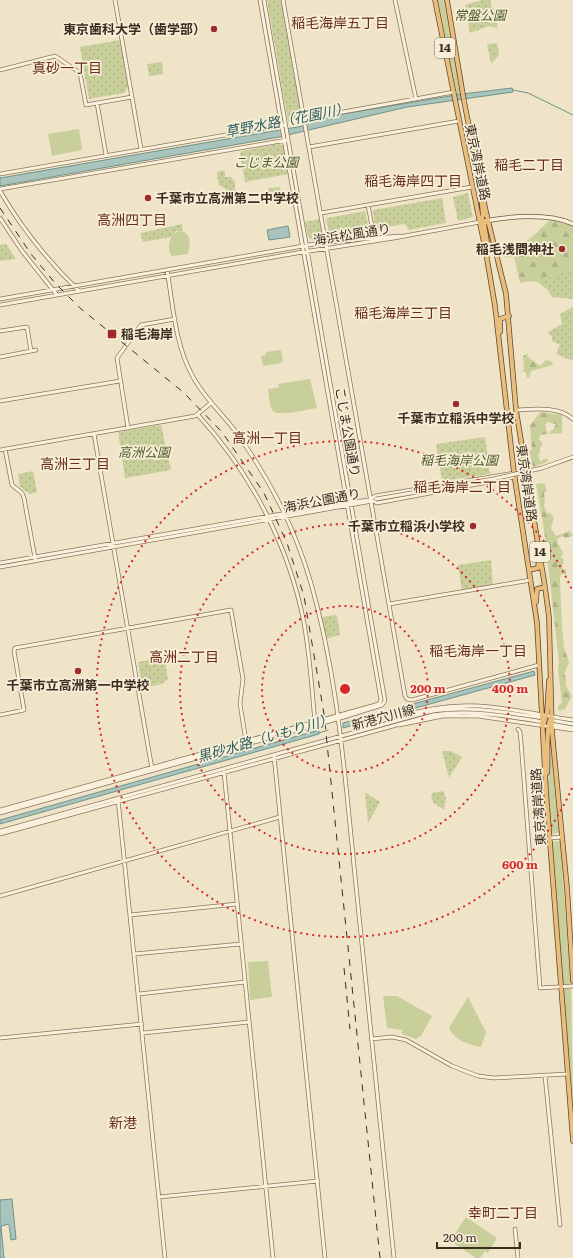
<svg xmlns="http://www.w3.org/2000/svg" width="573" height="1258" font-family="Literata,'Noto Sans JP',serif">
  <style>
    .grass { fill: #c9cf9b }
    .forest { fill: url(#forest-firs) }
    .park { fill: url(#park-dots) }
    .water { fill: #a9c4bc; stroke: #6f938a }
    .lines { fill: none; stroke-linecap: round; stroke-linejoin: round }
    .stream { stroke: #6f938a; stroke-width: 1 }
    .tertiary-casing { stroke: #8d765c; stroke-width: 4.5 }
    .secondary-casing { stroke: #6f573f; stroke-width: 5 }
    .trunk-casing { stroke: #5b4430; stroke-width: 5.5 }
    .tertiary { stroke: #faf1dc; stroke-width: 3 }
    .secondary { stroke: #faf1dc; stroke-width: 3.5 }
    .trunk { stroke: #eabe7c; stroke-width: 4 }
    .rail { stroke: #3d2e20; stroke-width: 1; stroke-dasharray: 7 7; stroke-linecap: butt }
    .tertiary-bridge-casing { stroke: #8d765c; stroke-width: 4.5; stroke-linecap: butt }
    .tertiary-bridge { stroke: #faf1dc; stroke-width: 3 }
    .ring { fill: none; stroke: #d62828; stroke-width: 2; stroke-dasharray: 2 4 }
    .poi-dot { fill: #9e2a2b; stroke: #f7eed8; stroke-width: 1.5 }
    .labels { text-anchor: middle; stroke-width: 3.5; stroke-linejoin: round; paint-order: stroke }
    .shield { fill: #f7eed8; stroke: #756857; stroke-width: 1 }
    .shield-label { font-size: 12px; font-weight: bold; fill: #3d2e20 }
    .park-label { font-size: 13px; font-style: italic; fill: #4d5a26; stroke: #f7eed8 }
    .poi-label { font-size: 13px; font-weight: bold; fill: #3d2e20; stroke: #f7eed8; text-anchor: end }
    .street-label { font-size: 13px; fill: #3d2e20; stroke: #f7eed8 }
    .neighbourhood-label { font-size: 14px; fill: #6b2e1e; stroke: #f7eed8 }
    .water-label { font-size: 14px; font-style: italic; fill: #2f5d5a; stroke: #f7eed8 }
    .centre { fill: #d62828; stroke: #f7eed8; stroke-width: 2 }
    .ring-label { font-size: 12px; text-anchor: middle; font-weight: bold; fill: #d62828; stroke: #f7eed8; stroke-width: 3.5; stroke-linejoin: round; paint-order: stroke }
  </style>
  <defs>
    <pattern id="forest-firs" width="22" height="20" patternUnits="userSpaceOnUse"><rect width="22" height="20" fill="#c9cf9b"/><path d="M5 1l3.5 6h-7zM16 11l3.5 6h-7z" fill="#aeb285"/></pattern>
    <pattern id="park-dots" width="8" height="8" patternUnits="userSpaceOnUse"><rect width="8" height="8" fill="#c9cf9b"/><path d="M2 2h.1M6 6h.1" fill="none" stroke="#aeb285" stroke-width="1.8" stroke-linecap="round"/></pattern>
  </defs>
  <rect width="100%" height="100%" fill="#f0e4c8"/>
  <path class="grass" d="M438,0H444L460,94H457Z
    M79,129L82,150L52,156L48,134Z
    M280,187L283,199L270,202L268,188Z
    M179,231C191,231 191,244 188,254L172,256C166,249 169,234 179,231Z
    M281,350L283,361L281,363L263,366L261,356L266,355V352Z
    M310,379L317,408C309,409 279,417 273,411C269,406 269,395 268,389L279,387L278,384Z
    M551,752L559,833L551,834L548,783Z
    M560,841L571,985H563L552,842Z
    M268,961L272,997L250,1000L248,962Z
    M571,988L573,1106L563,989Z
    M383,996H397L432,1016L421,1036L416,1039L402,1034V1030L387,1028Z
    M468,997L486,1032L481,1047C468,1044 455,1041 449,1028Z
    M466,1217L497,1238L488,1253L485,1251L480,1258H476L450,1241Z"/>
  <path class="forest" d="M550,220L573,226V299L550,292L538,282L531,281L520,283L514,257L503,258L532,237Z
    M528,353L527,356L540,366L546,360L552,362L553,365L531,371L529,378H527L526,372L520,371L524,370L523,356Z
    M540,412L562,415V433L550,434V431L553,430L556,424L547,422L545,425L548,434L540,435L539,440L542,441V446L540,447V453L538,454L540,461L548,458L547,462L533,467L529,450H532L530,426Z
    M544,483L547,491L544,493L545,501L544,506L547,513H550L554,518L551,528L556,536L570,531L573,536L565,538L563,536L557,539L558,544L563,553L561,558L564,559L562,568L566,570V574H561L560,579L562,626L564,648L569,662L564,674L566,677V686L572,696L565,709L558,711V706L562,703L558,668L559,662L544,529L536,484Z"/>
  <path class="park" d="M267,0H281L302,119L288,122Z
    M482,0H490L492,8L498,11L497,28L489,26L470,33L465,5Z
    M120,40L128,87L124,93L89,99L80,47Z
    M497,43L499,55L491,64L487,44Z
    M162,62L163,74L149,76L147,64Z
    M280,144L283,146L288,174L245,182L240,153L242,151Z
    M219,171H225V177H232L233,181H235V195L227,194L226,189L219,185L217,173Z
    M468,193L473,217L458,221L453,197Z
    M442,198L446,223L409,230L405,224L375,229L373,210Z
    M365,211L369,230L330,237L326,219L328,218Z
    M319,219L323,238L313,240L308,237L305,222Z
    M182,224V231H176L171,237L143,242L140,233Z
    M6,244L16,259L0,261V245Z
    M573,268V299L552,297L541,278L558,277V274Z
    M573,307V361L556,354L560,345L552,341V337L548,332L562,324L560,314Z
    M161,425L171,470L125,478L118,432Z
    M485,437L490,474L442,481L436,444Z
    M33,471L37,492L30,494L20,487L18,474Z
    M491,560L493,585L462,591L458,565Z
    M335,615L337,616L340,635L326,639L322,617Z
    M164,657L168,679L162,684L144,688L142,686L138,662Z
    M442,751H451L462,757L449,778Z
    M443,791L446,798L444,810L434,803L431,798L432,793Z
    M365,792L380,802L368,823Z"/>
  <path class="water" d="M512,88L513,92L407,107L279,137L0,186V178L303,126L307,120L462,94Z
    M288,226L290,237L269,240L267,230Z
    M534,671L535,675L343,728V723Z
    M319,730V734L0,824V820Z
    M12,1199L16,1239L11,1240L9,1224L1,1226L4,1258H0V1200Z"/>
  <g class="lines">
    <path class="stream" d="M513,90L528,93L573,115
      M319,733L328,730"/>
    <g class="tertiary-casing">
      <path id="tertiary" d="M115,0L141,149
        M283,0L405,696L407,699L412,700L539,665
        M395,0L416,99
        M0,70L55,56L80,73L86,105L132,97
        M97,103L106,155
        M304,119L454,92
        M309,147L459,121
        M0,174L284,125
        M0,189L287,140
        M0,191C22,229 48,261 79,291
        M368,205L374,237
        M321,213L472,187
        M0,218L22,251L57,295
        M167,270C173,305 175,344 192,375C203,397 222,413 236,432C269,478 294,526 310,580C338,676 345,777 355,876C368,1004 381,1131 394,1258
        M0,299L326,242L400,236
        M0,305L297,253L394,238L480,222
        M0,331L27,327L31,351
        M0,357L36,350
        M0,401L120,381
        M516,410C535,409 558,406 573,419
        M198,415C251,473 289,546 304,623C310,656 312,690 315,723
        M128,428L117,358L141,325L175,319
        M94,434L152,769
        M5,449L12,485L22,493L24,498L35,558
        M0,450L195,416L211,403
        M542,468L573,457
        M371,500L377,503L515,477
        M0,563L350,502L371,500
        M0,567L367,502L375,496L514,473
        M389,604L531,580
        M0,715L24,710L14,651L15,648L231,610L243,679L240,704L246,741
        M399,717C466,695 507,710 573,720
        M550,720L573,724
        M551,724L573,728
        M399,725L443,716H478L573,730
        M518,729L520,732L521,742L540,988L573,986
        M274,756L325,1258
        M224,772L273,1258
        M118,799L165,1258
        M0,810L379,704L381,700L260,0
        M0,813L344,717L382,705L385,701L264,0
        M0,831L428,712C468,705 504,712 543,718
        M0,834L433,715C470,709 507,716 544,722
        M550,838L562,837
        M0,896L280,817
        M130,915L237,904
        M134,954L241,944
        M139,994L245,982
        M143,1033L249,1022
        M0,1038L142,1024
        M371,1039L392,1037L406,1040L452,1066L478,1076L494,1078L567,1074
        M545,1076L560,1225
        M159,1197L318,1181
        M515,1229L518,1258"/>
    </g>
    <g class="secondary-casing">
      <path id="secondary" d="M485,221C511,216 550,213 573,224"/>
    </g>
    <g class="trunk-casing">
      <path id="trunk" d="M435,0L486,253L495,306L514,473L537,623L546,791L573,1141
        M447,0L464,101L486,212L506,294L516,410L545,587L549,617L552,732L567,888L573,981
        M481,222L483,215L481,195
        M487,241L484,224L488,220
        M500,332V319L509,316
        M529,570L538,568L539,558
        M536,602L537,589L545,587
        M544,723L547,713L549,680
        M547,773C549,759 545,728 551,718"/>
    </g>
    <use href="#tertiary" class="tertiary"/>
    <use href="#secondary" class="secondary"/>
    <use href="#trunk" class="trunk"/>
    <path class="rail" d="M0,208L31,254L55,283L80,308L183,392L222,432L264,493L287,543L304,596L324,714L380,1258
      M344,968L350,1029"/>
    <g class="tertiary-bridge-casing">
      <path id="tertiary-bridge" d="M376,499L493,479L542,468"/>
    </g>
    <use href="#tertiary-bridge" class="tertiary-bridge"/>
  </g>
  <g class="ring">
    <circle cx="345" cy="689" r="83"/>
    <circle cx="345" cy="689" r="165"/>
    <path d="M572 788A248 248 0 1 1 572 590"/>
  </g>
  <g class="poi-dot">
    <circle cx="214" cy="29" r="4"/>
    <circle cx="148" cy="198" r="4"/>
    <circle cx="562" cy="249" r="4"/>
    <rect x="107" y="329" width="10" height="10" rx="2"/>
    <circle cx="456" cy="404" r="4"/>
    <circle cx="473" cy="526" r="4"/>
    <circle cx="78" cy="671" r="4"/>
  </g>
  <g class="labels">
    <g class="shield">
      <rect x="435" y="38" width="20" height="20" rx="3"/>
      <rect x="530" y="542" width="20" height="20" rx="3"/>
    </g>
    <g class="shield-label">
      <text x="445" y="52">14</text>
      <text x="540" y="556">14</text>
    </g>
    <g class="park-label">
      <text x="480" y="20">常盤公園</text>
      <text x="266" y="167">こじま公園</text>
      <text x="144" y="457">高洲公園</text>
      <text x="459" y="465">稲毛海岸公園</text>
    </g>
    <g class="poi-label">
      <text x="206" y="34">東京歯科大学（歯学部）</text>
      <text x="156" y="203" text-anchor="start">千葉市立高洲第二中学校</text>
      <text x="554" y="254">稲毛浅間神社</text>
      <text x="121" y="339" text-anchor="start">稲毛海岸</text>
      <text x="456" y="423" text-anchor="middle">千葉市立稲浜中学校</text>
      <text x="465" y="531">千葉市立稲浜小学校</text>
      <text x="78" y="690" text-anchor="middle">千葉市立高洲第一中学校</text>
    </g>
    <g class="street-label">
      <text transform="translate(478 162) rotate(78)" y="5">東京湾岸道路</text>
      <text transform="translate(352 234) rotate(-9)" y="5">海浜松風通り</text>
      <text transform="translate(348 432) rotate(80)" y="5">こじま公園通り</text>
      <text transform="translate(527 483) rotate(82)" y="5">東京湾岸道路</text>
      <text transform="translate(322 500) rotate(-11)" y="5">海浜公園通り</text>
      <text transform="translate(383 717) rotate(-15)" y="5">新港穴川線</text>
      <text transform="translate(538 807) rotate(-94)" y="5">東京湾岸道路</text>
    </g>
    <g class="neighbourhood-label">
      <text x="340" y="28">稲毛海岸五丁目</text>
      <text x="67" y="73">真砂一丁目</text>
      <text x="529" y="170">稲毛二丁目</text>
      <text x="413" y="186">稲毛海岸四丁目</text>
      <text x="132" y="225">高洲四丁目</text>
      <text x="403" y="318">稲毛海岸三丁目</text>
      <text x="267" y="443">高洲一丁目</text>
      <text x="75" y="469">高洲三丁目</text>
      <text x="462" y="492">稲毛海岸二丁目</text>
      <text x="478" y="656">稲毛海岸一丁目</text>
      <text x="184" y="662">高洲二丁目</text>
      <text x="123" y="1128">新港</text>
      <text x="503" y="1218">幸町二丁目</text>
    </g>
    <g class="water-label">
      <text transform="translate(287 120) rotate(-11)" y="5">草野水路（花園川）</text>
      <text transform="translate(265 738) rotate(-16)" y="5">黒砂水路（いもり川）</text>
    </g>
  </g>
  <circle cx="345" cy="689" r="6" class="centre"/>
  <g class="ring-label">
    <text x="428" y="693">200 m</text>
    <text x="510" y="693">400 m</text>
    <text x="520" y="869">600 m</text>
  </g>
  <path d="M437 1242v6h83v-6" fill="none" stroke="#3d2e20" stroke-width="2"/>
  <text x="443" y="1242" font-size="12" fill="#3d2e20" stroke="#f7eed8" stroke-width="3" paint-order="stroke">200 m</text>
</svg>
